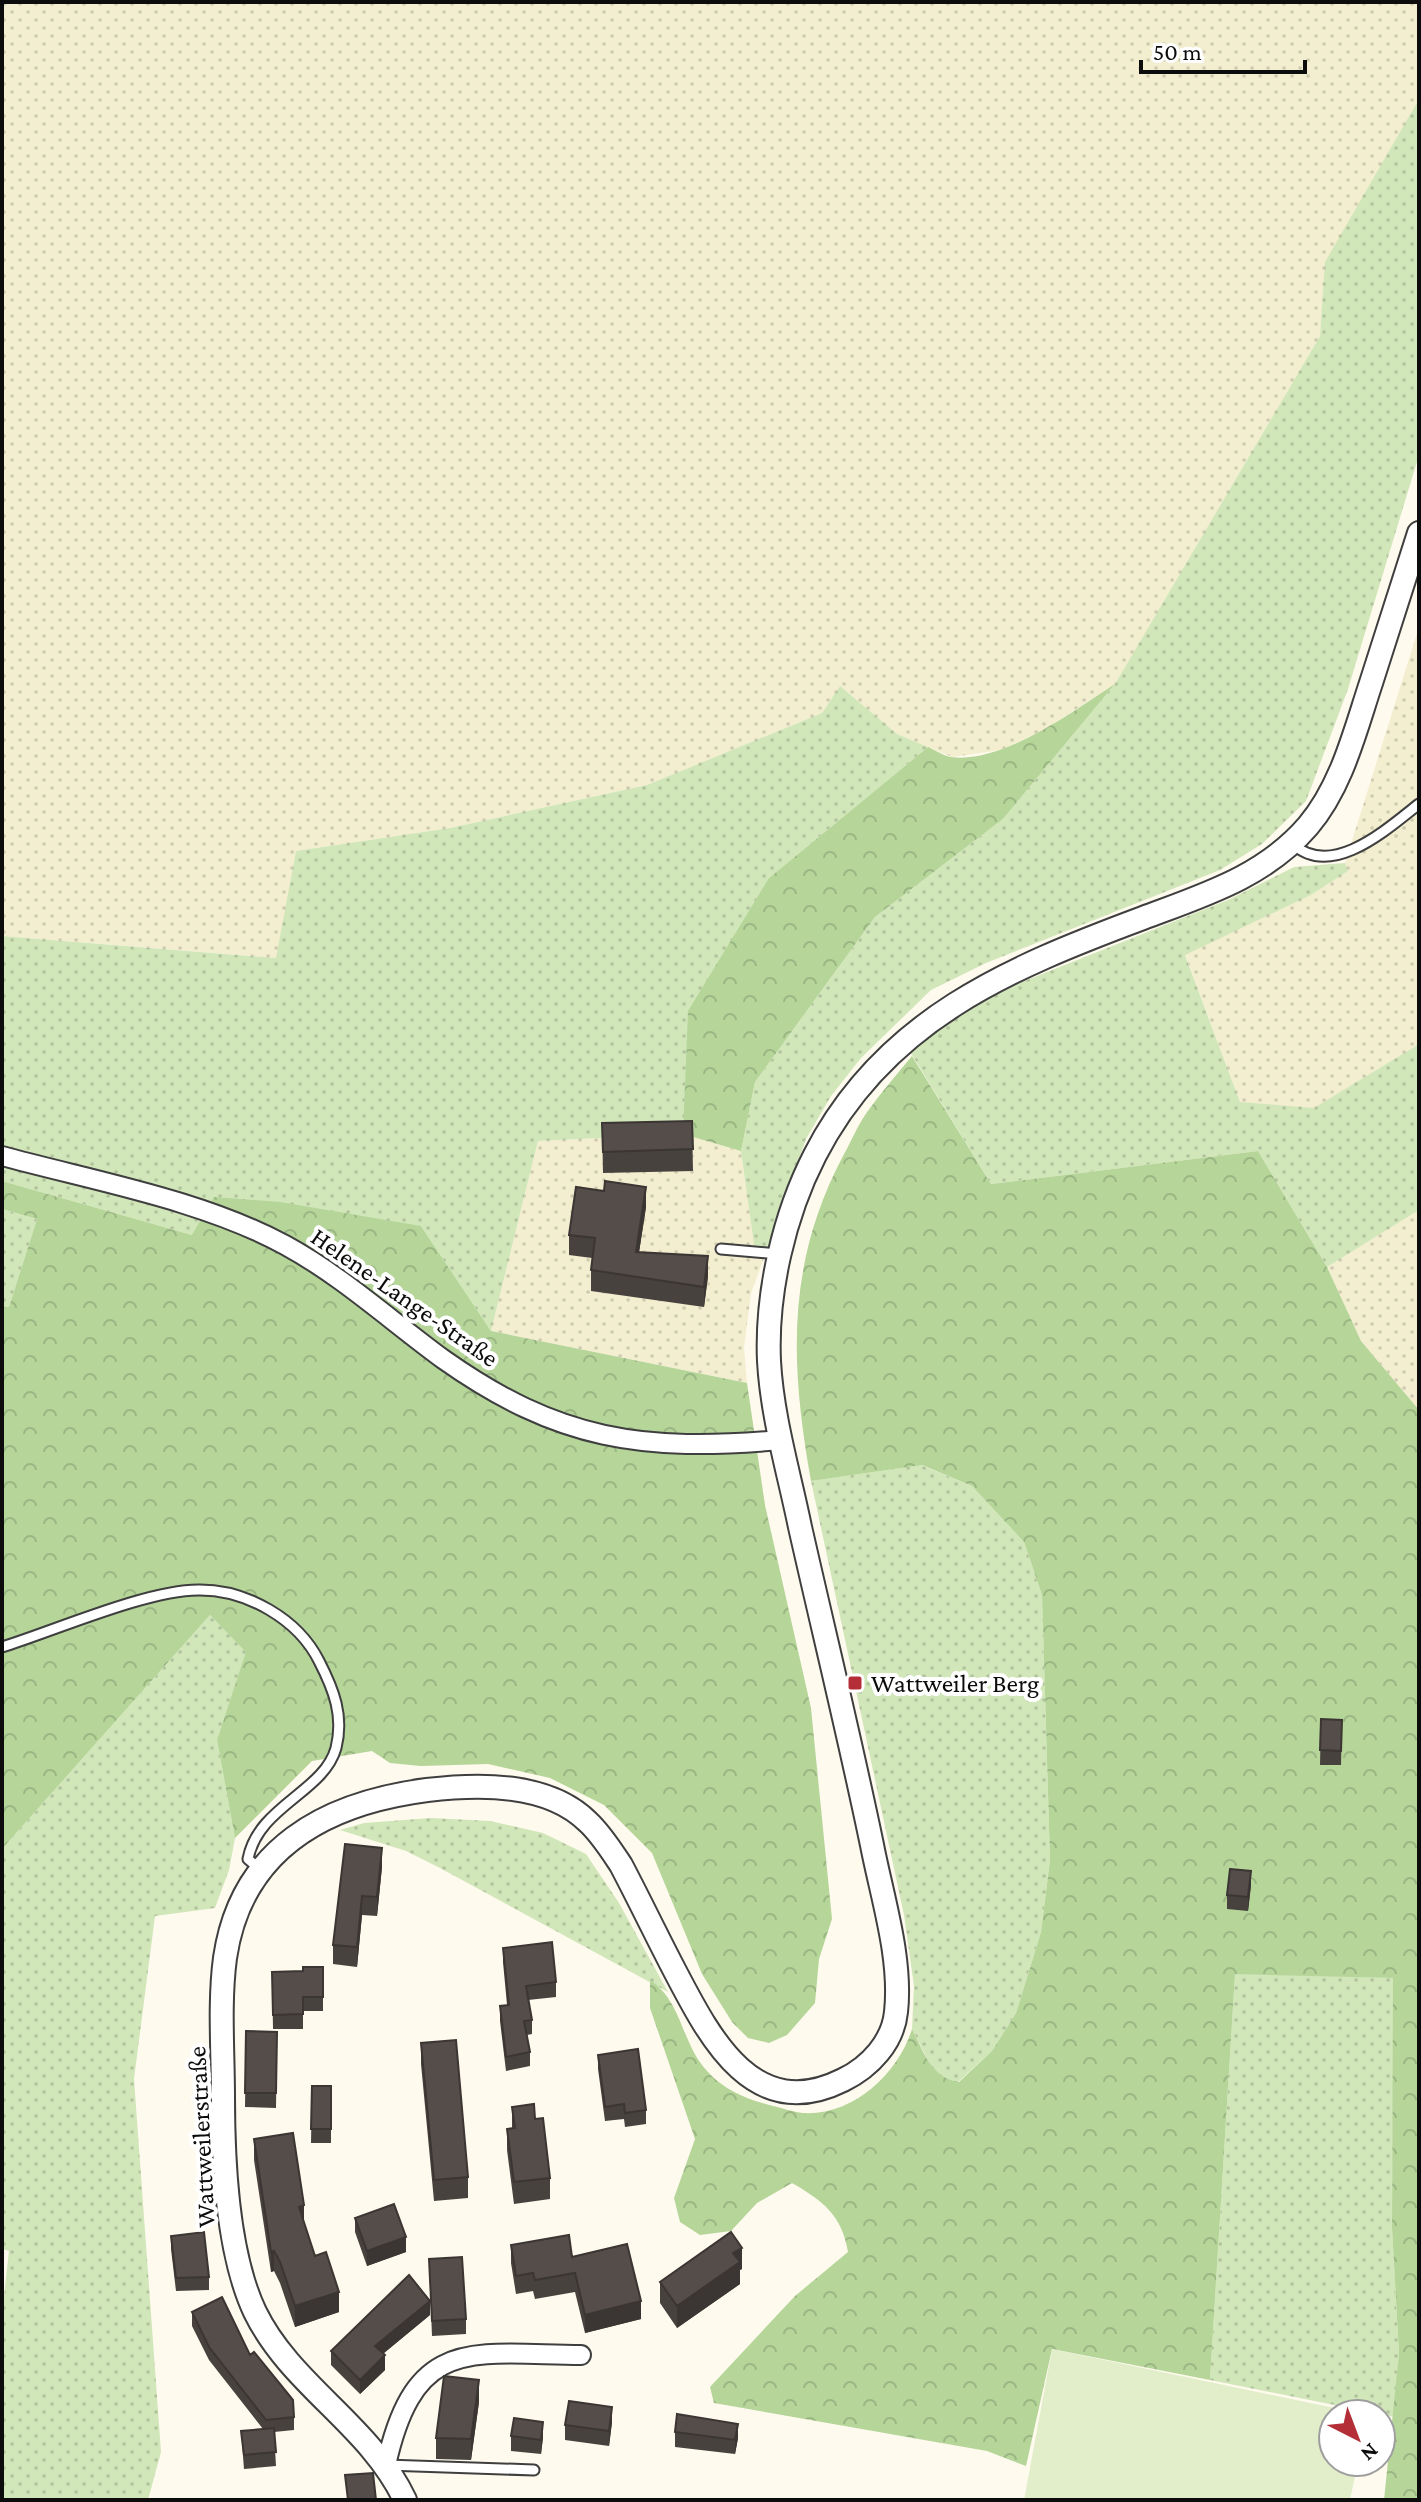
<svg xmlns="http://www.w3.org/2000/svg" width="1421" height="2502" font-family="'Crimson Pro',serif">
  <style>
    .farmland { fill: url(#farmland-dots) }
    .grass { fill: url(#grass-dots) }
    .forest { fill: url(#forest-crowns) }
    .pitch { fill: #e2eeca }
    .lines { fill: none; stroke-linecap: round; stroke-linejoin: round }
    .service-casing { stroke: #3f3f3f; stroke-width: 13 }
    .minor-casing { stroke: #3f3f3f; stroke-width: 22 }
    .tertiary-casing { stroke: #3f3f3f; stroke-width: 26 }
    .service { stroke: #fff; stroke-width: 9 }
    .minor { stroke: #fff; stroke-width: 18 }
    .tertiary { stroke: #fff; stroke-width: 22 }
    .wall { fill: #48423f }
    .shaded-wall { fill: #3b3633 }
    .building { fill: #544d49; stroke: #3b3633; stroke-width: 2 }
    .poi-dot { fill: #b32e36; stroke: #fff; stroke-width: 3 }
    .labels { text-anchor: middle; stroke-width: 8; stroke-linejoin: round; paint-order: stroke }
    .street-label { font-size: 26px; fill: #0c0c0c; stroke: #fff }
    .poi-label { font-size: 26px; fill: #0c0c0c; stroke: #fff; text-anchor: start }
  </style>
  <defs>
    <pattern id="farmland-dots" width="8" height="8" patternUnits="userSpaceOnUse" patternTransform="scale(2)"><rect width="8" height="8" fill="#f2eecf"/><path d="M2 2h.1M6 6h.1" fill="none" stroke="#cecbb1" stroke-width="1.8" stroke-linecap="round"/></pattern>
    <pattern id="grass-dots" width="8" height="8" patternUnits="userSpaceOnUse" patternTransform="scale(2)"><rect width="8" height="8" fill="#d1e6b9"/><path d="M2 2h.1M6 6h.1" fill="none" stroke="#b2c49e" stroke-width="1.8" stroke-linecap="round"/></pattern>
    <pattern id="forest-crowns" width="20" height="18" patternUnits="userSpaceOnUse" patternTransform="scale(2)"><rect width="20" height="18" fill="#b5d599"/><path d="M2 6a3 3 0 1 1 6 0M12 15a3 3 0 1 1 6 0" fill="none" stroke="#9ab683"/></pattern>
  </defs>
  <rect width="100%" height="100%" fill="#fefaed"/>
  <path class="farmland" d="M2,2H1419V99L1326,262L1320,336L1115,684L1042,731L1001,750L952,757L897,734L840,686L822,713L647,785L450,828L296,851L277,958L2,936Z
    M1419,627V1044L1313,1109L1240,1102L1185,954L1311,895L1348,871L1345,863Z
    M683,1134L741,1151L755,1251L766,1253L751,1293L744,1348L747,1383L491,1331L538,1141Z
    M1419,1210V1410L1361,1341L1327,1267Z"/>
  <path class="grass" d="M1419,99V455L1348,689L1306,801L1262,844L1220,870L986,963L931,990L861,1058L831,1096L806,1139L766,1253L755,1252L741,1151L755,1082L875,917L1003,819L1115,684L1320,336L1325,262Z
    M840,686L897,734L928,747L769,878L683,1134L538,1141L491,1331L421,1226L192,1235L2,1181V936L276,958L296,851L450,828L647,785L822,713Z
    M1345,863L1348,871L1311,895L1185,955L1240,1102L1314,1108L1419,1044V1210L1327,1267L1258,1151L991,1184L909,1050L962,1012L1022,982L1228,900L1294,867Z
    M2,1209L37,1219L9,1307H2Z
    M921,1465L972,1486L1024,1542L1042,1595L1050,1860L1041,1932L1016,2013L992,2051L958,2082L942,2080L933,2070L912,2029L914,1986L904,1915L811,1481Z
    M210,1615L247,1652L217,1740L235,1838L229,1870L215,1908L155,1916L134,2079L161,2452L148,2500H2V2314L9,2251L2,2249V1849Z
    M431,1818L490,1821L543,1833L586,1854L619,1903L668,1992L440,1868L406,1851L340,1830L364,1823Z
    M1235,1973L1394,1978L1392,2228L1399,2354L1394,2417L1210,2380Z"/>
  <path class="forest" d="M1115,684L1003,819L875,917L755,1082L741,1151L683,1134L688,1011L769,878L928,747C935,750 944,756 951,757C1003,764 1073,711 1115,684Z
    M912,1056L991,1184L1258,1151L1327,1267L1361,1341L1419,1410V2500H1384L1399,2354L1392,2228L1393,1978L1235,1974L1210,2380L1052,2349L1026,2466L987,2451L714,2403L710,2387L795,2296L848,2252C842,2215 823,2201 792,2183L757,2203L731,2231L700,2235L680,2222L674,2198L695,2139L650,2008V1980C683,2002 681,2044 708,2072C725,2091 749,2100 773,2106C782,2108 793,2112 803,2113C853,2116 898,2074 912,2029C924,2052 931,2078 959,2082L992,2051L1016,2013L1041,1932L1050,1860L1042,1595L1024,1542L972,1486L922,1465L811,1481C790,1363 786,1264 843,1156C852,1140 859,1122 870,1108C883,1090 898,1073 912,1056Z
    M2,1181L192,1235L214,1197L280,1202L421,1226L491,1331L747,1383L765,1505L811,1708L832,1919L819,1959L815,2003L787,2035L769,2043L748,2038L732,2022L702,1974L652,1853L604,1805L550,1778L488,1764L421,1766L390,1763L372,1751L312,1761L235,1838L217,1740L246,1652L210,1615L2,1849V1307H9L37,1219L2,1209Z"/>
  <path class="pitch" d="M1052,2349L1363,2414H1333V2462H1358L1350,2500H1024Z"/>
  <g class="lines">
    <g class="service-casing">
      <path id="service" d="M1293,844C1332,880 1388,828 1419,804
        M721,1249L778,1254
        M2,1647C54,1631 149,1589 200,1590C247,1590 298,1619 319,1661C334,1690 344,1716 336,1748C324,1792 258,1806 248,1859L262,1871
        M386,2465L534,2470"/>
    </g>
    <g class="minor-casing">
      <path id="minor" d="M2,1156C94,1181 202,1200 285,1245C342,1276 391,1321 443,1359C559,1441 643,1452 781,1440
        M386,2465C415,2335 470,2354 581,2355"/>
    </g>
    <g class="tertiary-casing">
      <path id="tertiary" d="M405,2500C370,2425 291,2386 255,2312C227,2253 223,2162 223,2097C223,2052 219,2003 225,1958C241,1848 326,1803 427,1790C478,1784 548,1782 588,1822C601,1834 611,1850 621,1865C640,1901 658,1939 677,1975C711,2040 755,2124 843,2080C870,2067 893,2042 896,2012C902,1958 882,1897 872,1845C850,1739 824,1633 800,1527C789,1473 772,1417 769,1361C766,1293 784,1215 815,1155C884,1020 1009,968 1143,918C1204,895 1264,877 1308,826C1342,786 1355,731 1371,683C1387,633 1403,583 1419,533"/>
    </g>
    <use href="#service" class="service"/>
    <use href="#minor" class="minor"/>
    <use href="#tertiary" class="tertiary"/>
  </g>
  <path class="wall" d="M692,1121L693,1171L603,1173L602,1123Z
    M646,1207L639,1252L708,1276L704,1307L591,1291V1270L592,1258L569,1255V1235Z
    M1321,1719L1342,1720L1341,1765H1320Z
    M345,1844L382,1867L377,1916L362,1915L357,1967L333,1964V1945Z
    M1251,1885L1248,1911L1227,1909V1895Z
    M503,1948L556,1982V1997L528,2000L532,2020V2034L527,2035L530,2052V2066L506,2071L500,2021V2006L507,2005L503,1962Z
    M323,1967V2011H303V2029H273L272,1972L303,1971Z
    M246,2031L277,2032L276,2108L245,2107Z
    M421,2043L468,2177V2198L434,2201L421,2064Z
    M598,2055L646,2110V2124L625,2127L624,2119L605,2121L598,2069Z
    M312,2086H331V2143H311Z
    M512,2107L535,2119L550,2178V2199L514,2204L507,2150V2129H512Z
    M254,2139L304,2223L315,2256L339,2312L295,2327L280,2283L274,2271L271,2272L254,2160Z
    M355,2218L406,2252L367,2266L355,2232Z
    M171,2236L209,2277V2290L176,2291L171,2249Z
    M511,2245L572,2257L641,2319L585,2333L575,2292L535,2299L533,2291L516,2294L511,2263Z
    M429,2259L466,2319V2334L432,2336Z
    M742,2269L740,2270V2284L677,2328L660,2303V2282Z
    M192,2312L250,2355L294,2417V2430L274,2432L276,2466L244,2469L241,2431L263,2429L209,2360L192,2326Z
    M430,2315L383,2354L385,2370L360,2394L331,2365V2351Z
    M479,2402L471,2460L436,2459V2438Z
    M612,2422L609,2446L565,2440V2425Z
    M675,2432L738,2438L735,2454L675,2447Z
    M511,2436L543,2437L541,2454L511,2451Z"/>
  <path class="shaded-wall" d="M646,1187V1207L636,1272V1252Z
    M708,1256V1276L704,1307V1287Z
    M382,1848V1867L377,1916V1897Z
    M1251,1871V1885L1248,1911V1897Z
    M362,1896V1915L357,1967V1947Z
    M304,2205V2225L299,2207Z
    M406,2237V2252L367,2266V2251Z
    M742,2248V2269L740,2270V2284L677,2328V2306L733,2253Z
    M274,2251V2271L271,2272V2252Z
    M339,2292V2312L295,2327V2306Z
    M430,2301V2315L375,2360V2346Z
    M641,2301V2319L585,2333V2315Z
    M385,2355V2370L360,2394V2380Z
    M479,2380V2402L471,2460V2439Z
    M612,2407V2422L609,2446V2431Z
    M543,2422V2437L541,2454V2440Z
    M738,2424V2438L735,2454V2440Z"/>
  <path class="building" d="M692,1121L693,1149L603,1152L602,1123Z
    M605,1181L646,1187L636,1252L708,1256L704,1287L591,1270L595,1238L569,1235L576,1187L604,1191Z
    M1321,1719L1342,1720L1341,1751L1320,1750Z
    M345,1844L382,1848L377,1897L362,1896L357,1947L333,1945Z
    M1230,1869L1251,1871L1248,1897L1227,1895Z
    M552,1942L556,1982L526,1986L532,2020L524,2021L530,2052L506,2057L500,2006L509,2005L503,1948Z
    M303,1967H323V1997H303V2014L273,2015L272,1972L303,1971Z
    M246,2031L277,2032L276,2093H245Z
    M456,2040L468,2177L434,2180L421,2043Z
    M638,2049L646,2110L625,2113L624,2104L605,2107L598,2055Z
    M312,2086H331V2129H311Z
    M534,2104L535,2119L543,2118L550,2178L514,2182L507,2129L515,2128L512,2107Z
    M293,2133L304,2205L299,2207L315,2256L326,2252L339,2292L295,2306L280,2262L274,2251L271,2252L254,2139Z
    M394,2204L406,2237L367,2251L355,2218Z
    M204,2232L209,2277L176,2278L171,2236Z
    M731,2232L742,2248L733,2253L740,2262L677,2306L660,2282Z
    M569,2235L572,2257L627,2244L641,2301L585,2315L575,2273L535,2280L533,2273L516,2276L511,2245Z
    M462,2257L466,2319L432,2321L429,2259Z
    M409,2275L430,2301L375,2346L385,2355L360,2380L331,2351Z
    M222,2297L250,2355L254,2352L293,2400L294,2417L266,2420L209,2347L192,2312Z
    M444,2376L479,2380L471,2439L436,2438Z
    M569,2401L612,2407L609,2431L565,2425Z
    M677,2414L738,2424L735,2440L675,2432Z
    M514,2418L543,2422L541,2440L511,2436Z
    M274,2428L276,2452L244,2455L241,2431Z
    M373,2473L376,2500H348L345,2475Z"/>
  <rect class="poi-dot" x="847" y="1675" width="16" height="16" rx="4"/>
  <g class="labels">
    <g class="street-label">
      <text transform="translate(405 1297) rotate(35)" y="9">Helene-Lange-Straße</text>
      <text transform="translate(201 2137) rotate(-93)" y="9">Wattweilerstraße</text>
    </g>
    <g class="poi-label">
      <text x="871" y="1692">Wattweiler Berg</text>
    </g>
  </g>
  <rect width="1421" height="2502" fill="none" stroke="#0c0c0c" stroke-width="8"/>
  <g transform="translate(1357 2438) rotate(138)"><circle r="38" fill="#ffffff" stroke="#9e9e9e" stroke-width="2"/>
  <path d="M0-6L14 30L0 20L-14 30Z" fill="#b32e36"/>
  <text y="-12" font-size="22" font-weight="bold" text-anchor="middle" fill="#0c0c0c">N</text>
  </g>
  <path d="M1141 60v12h164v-12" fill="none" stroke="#0c0c0c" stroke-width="4"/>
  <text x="1153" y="60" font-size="24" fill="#0c0c0c" stroke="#ffffff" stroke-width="6" paint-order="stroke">50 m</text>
</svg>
